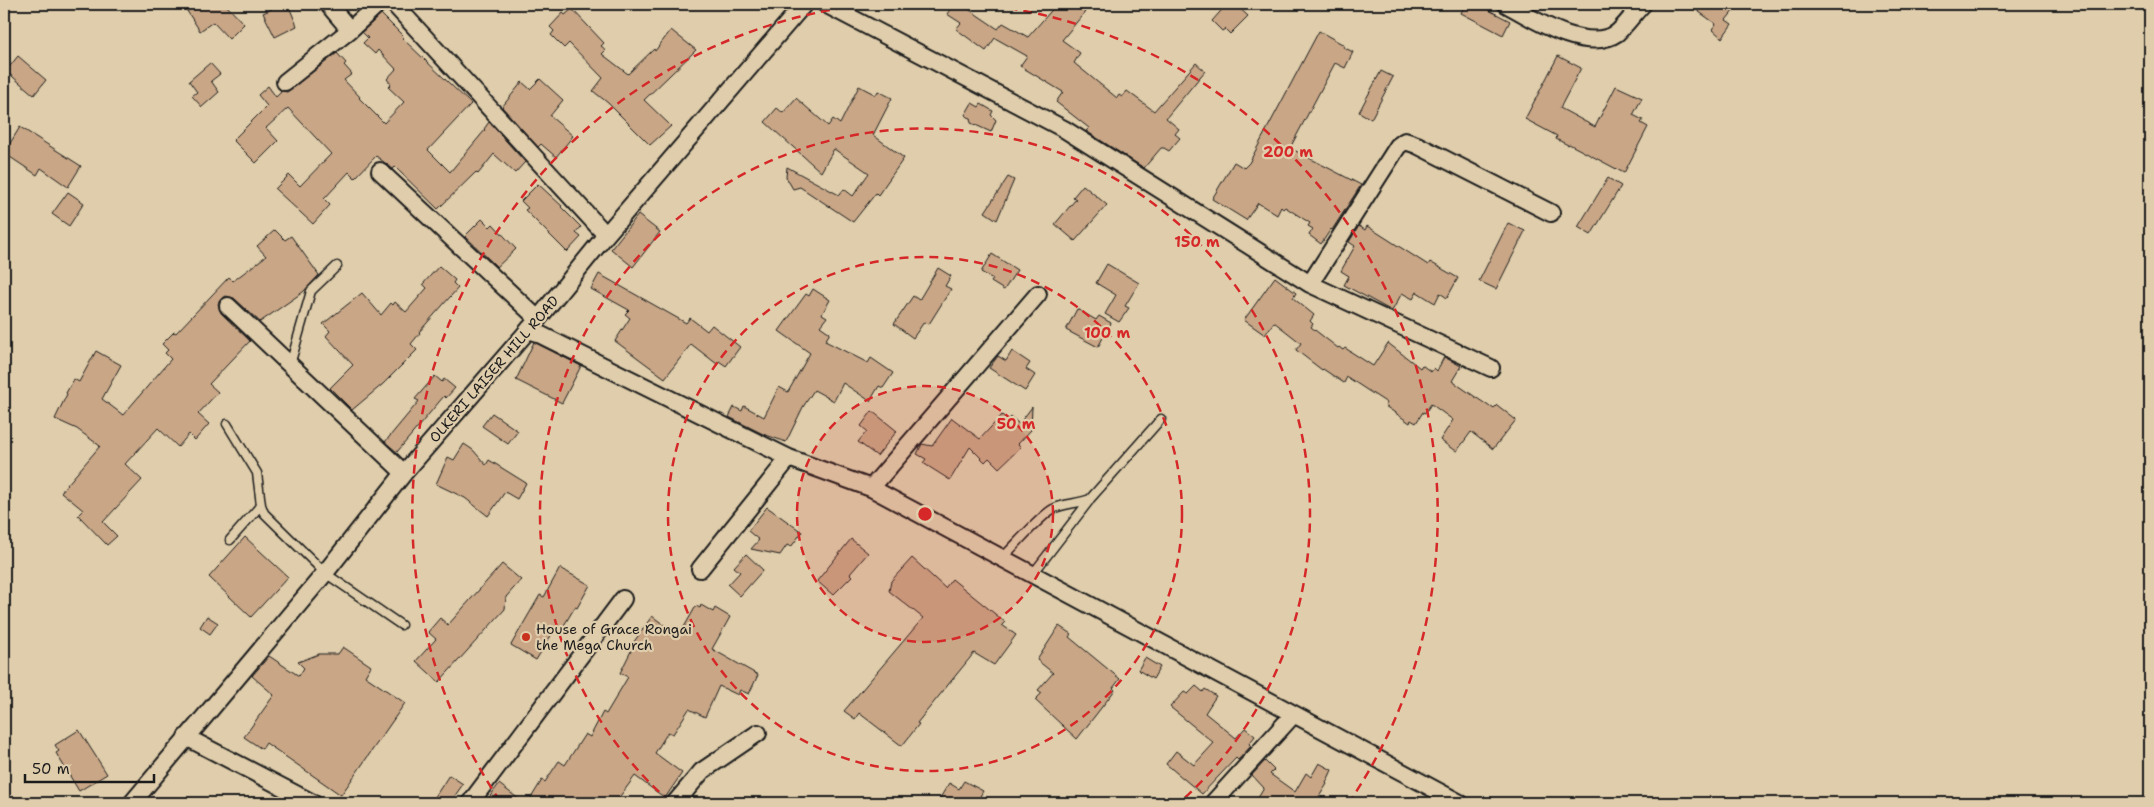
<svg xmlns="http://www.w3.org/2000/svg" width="2154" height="807" font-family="'Shantell Sans',sans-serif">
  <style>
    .building { fill: #c9a686; stroke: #1c1c1c }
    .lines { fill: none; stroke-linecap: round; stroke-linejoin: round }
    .service-casing { stroke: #1c1c1c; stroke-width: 11 }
    .minor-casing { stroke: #1c1c1c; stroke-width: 20 }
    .service { stroke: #dfcdab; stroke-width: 8 }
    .minor { stroke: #dfcdab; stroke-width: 16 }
    .ring { fill: none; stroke: #d62828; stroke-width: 2.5; stroke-dasharray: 9 6 }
    .poi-dot { fill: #c8321e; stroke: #dfcdab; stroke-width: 2 }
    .labels { text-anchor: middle; stroke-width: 4.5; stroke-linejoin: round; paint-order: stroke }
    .street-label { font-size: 14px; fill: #1c1c1c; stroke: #dfcdab }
    .poi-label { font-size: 14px; fill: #1c1c1c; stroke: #dfcdab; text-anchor: start }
    .centre { fill: #d62828; stroke: #dfcdab; stroke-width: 2.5 }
    .ring-label { font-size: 15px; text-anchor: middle; font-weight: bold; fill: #d62828; stroke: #dfcdab; stroke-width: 4.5; stroke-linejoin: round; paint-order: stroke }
  </style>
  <rect width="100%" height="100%" fill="#dfcdab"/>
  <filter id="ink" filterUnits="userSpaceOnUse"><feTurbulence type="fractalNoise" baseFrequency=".02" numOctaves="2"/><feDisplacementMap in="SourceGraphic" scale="10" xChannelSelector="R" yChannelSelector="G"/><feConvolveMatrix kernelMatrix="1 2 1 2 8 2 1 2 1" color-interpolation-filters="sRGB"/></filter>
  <g filter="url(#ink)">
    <path class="building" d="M197,4H225L244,24L229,39L213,22L200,31L187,11Z
      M269,4H288L297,26L275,37L263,13L272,9Z
      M954,4H961L998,29L1003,23L1028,37L1057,4H1074L1085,12L1062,40L1080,53L1074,63L1117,98L1119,95L1122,97L1127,91L1154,111L1196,63L1205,71L1166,118L1179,129L1175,134L1180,138L1169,151L1164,148H1161L1144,168L1086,131L1089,128L1056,102L1063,92L1020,66L1027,56L995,38L986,51L956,29L961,23L947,14Z
      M1227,4H1235L1248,16L1230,34L1225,29L1222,31L1212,21Z
      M1465,4H1477L1510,21L1503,35L1461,13Z
      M1688,4H1725L1734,10L1726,20L1732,24L1722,38L1712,29L1716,24Z
      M572,9L604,43L601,46L606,50L602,54L628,74L654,49L655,51L671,30L696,50L644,100L671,126L650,145L608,103L593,91L603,78L569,43L564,48L551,35L554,31L550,27L563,13L565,15Z
      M381,14L404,37L402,38L471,104L428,150L450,172L485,130L484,129L489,122L525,162L515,173L494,154L478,174L476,172L438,209L395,167L393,169L376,156L355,178L349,172L324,199L330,205L313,224L275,189L289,175L300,186L331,154L288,108L266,128L278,141L256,163L233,140L267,106L258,95L268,86L276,97L282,91L287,92L337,53L346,63L344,65L352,74L344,80L360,97L359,98L384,123L404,102L388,87L391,84L387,79L396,69L378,50L375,54L363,43L368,38L362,32Z
      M1319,31L1344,45L1343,47L1353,52L1345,68L1335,63L1290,148L1361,185L1332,230L1331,229L1321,244L1309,235L1313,229L1308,226L1310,223L1285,207L1283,209L1281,207L1277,215L1258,203L1246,220L1212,199L1234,162L1244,168L1249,163Z
      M18,56L46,80L34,95L6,71Z
      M1558,56L1581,68L1560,108L1595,127L1616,86L1642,98L1633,115L1643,120L1641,123L1648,127L1624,173L1569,144L1568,145L1556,139L1557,136L1525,119Z
      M210,63L220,74L211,81L219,92L202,107L192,96L197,92L189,81Z
      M1381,71L1393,77L1371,119L1359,112Z
      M540,79L563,100L550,116L573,136L556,157L541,144L538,147L502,107L522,82L530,89Z
      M859,86L876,95L878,91L892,98L873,135L904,158L878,195L876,193L853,222L800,187L793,189L786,177L787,167L839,195L844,189L853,196L869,173L834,149L821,172L765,122L777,108L783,113L796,98L828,126L833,119L840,124Z
      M972,103L979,107L981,104L993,111L991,115L996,120L991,132L971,123L970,118L965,115Z
      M20,127L81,166L68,187L41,168L37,175L4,153Z
      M1008,177L1014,180L997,220L985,212Z
      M1608,178L1621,186L1591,235L1578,227Z
      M538,184L562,206L561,207L581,227L576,233L581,237L567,252L525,210L528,208L521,201Z
      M1083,185L1107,205L1075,241L1055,224L1076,199L1073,197Z
      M68,192L84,203L69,226L52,214Z
      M638,215L660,232L633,267L611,249Z
      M482,219L490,227L493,224L516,249L497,267L465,236Z
      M1508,223L1525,231L1496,289L1479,281Z
      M1359,226L1365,230L1367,226L1428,265L1430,262L1458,278L1447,298L1440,293L1435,303L1417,292L1413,299L1402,293L1392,311L1344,285L1349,276L1341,271L1355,246L1349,242Z
      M275,230L285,240L291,236L319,275L303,292L260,322L234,298L226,296L220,300L218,304L221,313L250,341L209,384L218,392L198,414L209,424L195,440L189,434L178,447L158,428L125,464L142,480L103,522L117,536L107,545L78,515L83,510L61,492L100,446L77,429L55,419L67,394L66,393L74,379L79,382L96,351L121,365L102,399L123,415L171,359L165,353L168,350L162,344L174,332L176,333L229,277L233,281L266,256L257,246Z
      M992,254L1017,270L1004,290L991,282L993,279L981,272Z
      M1107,264L1139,283L1125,306L1129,308L1119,322L1105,314L1116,295L1096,283Z
      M439,266L455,280L453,283L458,288L419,332L420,333L411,344L417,350L383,384L352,410L330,388L353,365L326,336L330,331L323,324L362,293L381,315L391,303L393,305L395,302L406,312L427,288L423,284Z
      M938,268L951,276L945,286L951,289L929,324L924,322L913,338L894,324L913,296L919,300Z
      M599,274L686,323L690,318L707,331L712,325L740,347L726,366L719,361L717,364L691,344L665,378L615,341L630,318L625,314L629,310L591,289Z
      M1275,277L1296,293L1293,298L1314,315L1310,321L1313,324L1311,327L1338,348L1339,347L1343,350L1345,348L1373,366L1388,343L1420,368L1422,365L1431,372L1434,368L1437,371L1444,357L1461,366L1452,381L1490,407L1491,406L1494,408L1497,405L1516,420L1493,449L1471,432L1457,451L1451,448L1440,440L1453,420L1431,404L1425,413L1423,412L1416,423L1411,420L1410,423L1385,406L1387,403L1347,377L1344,383L1323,369L1322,370L1296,350L1301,343L1274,322L1265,335L1244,320Z
      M813,289L830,300L822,314L827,317L820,326L830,333L825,341L868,363L871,358L893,373L883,388L879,386L870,401L843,383L834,401L814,390L803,407L786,442L763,434L729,417L734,407L742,411L744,406L764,417L779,387L788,392L810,353L779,331L806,294L809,296Z
      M1077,309L1096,320L1099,316L1111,323L1098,347L1066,330Z
      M534,342L581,366L562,403L516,380Z
      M1012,351L1030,363L1026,369L1035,375L1025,391L989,368L998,356L1006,361Z
      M435,376L442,382L444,379L455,388L446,398L444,396L397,452L385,442L419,401L415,399Z
      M1032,407L1031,430L1018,444L1021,447L999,468L989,458L985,462L970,447L950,480L923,463L926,459L917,454L922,444L932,446L952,418L980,439L1002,415L1008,420L1011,417L1019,424Z
      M872,411L897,431L877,456L858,442L867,431L861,426Z
      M492,413L518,431L508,444L482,426Z
      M464,444L473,450L486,465L489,460L526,483L517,499L505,492L488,516L465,498L436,484L448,457L454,460Z
      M767,507L802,532L791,547L787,545L780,555L751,549L759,540L748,531Z
      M245,537L288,577L251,617L209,577Z
      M851,539L868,553L850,574L852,576L833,595L817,581Z
      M746,554L763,570L740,596L728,585L740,572L734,567Z
      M912,558L945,588L952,579L1005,622L1002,625L1016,635L994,665L974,653L917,723L919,724L902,746L859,713L855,719L844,711L923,618L889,591L891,581Z
      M502,564L521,580L506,597L505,609L439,682L416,661L436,639L428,632L440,618L448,625Z
      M560,568L590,585L577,608L575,607L560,632L555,629L536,660L511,645L540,595L544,597Z
      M701,605L713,612L715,608L730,617L712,649L758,675L749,694L740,690L738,695L719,686L705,717L689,709L673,734L668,732L655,753L682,773L665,798L635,776L615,803H592L584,798L580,803H528L542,780L545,782L559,761L565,765L585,734L590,737L603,712L606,714L628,677L620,673L633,647L631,646L652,616L679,636L696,606L700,608Z
      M207,616L218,623L210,634L200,627Z
      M1059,626L1071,634L1069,637L1120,679L1113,688L1115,690L1077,739L1035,700L1042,693L1038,690L1053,673L1037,660Z
      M343,647L371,666L365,676L405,703L341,795L266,743L262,749L244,737L274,695L252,676L269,656L299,676L304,668L298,662L319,654H338Z
      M1145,658L1160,667L1153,679L1138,670Z
      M1196,686L1203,692L1205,689L1216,696L1205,713L1236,738L1245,728L1255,736L1249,744L1251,746L1238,760L1236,758L1202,794L1166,764L1176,751L1194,765L1214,743L1170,707L1184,692L1188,694Z
      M79,730L107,774L79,791L56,753L59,751L55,745Z
      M1265,761L1274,770L1270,774L1295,792L1306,773L1311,777L1319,763L1332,770L1326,783L1327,784L1315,803H1255L1264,788L1252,775Z
      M449,775L463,784L450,803H431Z
      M964,781L983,791L978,800L984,803H937L949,783L959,789Z
      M499,784L524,803H485Z"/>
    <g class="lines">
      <g class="service-casing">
        <path id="service" d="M290,365L311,291L337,266
          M227,424L257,473L261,505L264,513L325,573L401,625
          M230,540L261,505
          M1001,559C1013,548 1041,515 1053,509C1064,503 1078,504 1090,499L1161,419
          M1032,575L1089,501"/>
      </g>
      <g class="minor-casing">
        <path id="minor" d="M328,4L350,30L378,4
          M394,4L606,235
          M825,4L1064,129L1310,284L1491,368
          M1506,4C1533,19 1587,54 1617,33C1626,25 1634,13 1643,4
          M285,82L350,30
          M380,171L538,319
          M1310,284L1398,146L1405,141L1417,145L1551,213
          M228,306L404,473
          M529,329L789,458L871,488L1460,803
          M871,488L1038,294
          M700,569L789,458
          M186,737L313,803
          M132,803L325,573L404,473L538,319L606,235L804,4
          M470,803L623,599
          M675,803L702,771L758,733
          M1213,803L1293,715"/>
      </g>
      <use href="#service" class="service"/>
      <use href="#minor" class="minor"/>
    </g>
  </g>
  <circle cx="925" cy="514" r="128" fill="#d62828" fill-opacity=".12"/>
  <g class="ring">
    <circle cx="925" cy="514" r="128"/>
    <circle cx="925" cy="514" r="257"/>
    <path d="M670 802A385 385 0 1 1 1180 802"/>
    <path d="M500 801A513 513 0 0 1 871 4M979 4A513 513 0 0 1 1350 801"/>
  </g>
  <circle class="poi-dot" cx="526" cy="637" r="5"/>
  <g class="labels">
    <g class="street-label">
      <text transform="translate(494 369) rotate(-49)" y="5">OLKERI LAISER HILL ROAD</text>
    </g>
    <g class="poi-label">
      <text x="536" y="634">House of Grace Rongai<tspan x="536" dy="16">the Mega Church</tspan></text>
    </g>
  </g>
  <circle cx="925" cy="514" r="8" class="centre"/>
  <g class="ring-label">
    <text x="1288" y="157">200 m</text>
    <text x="1197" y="247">150 m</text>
    <text x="1107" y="338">100 m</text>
    <text x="1016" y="429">50 m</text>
  </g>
  <rect width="2154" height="807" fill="none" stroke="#dfcdab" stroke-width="20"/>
  <rect x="10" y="10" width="2134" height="787" fill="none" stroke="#1c1c1c" stroke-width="2" filter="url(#ink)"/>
  <path d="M25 774v8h129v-8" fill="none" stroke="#1c1c1c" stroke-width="2.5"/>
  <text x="32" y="774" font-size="15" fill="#1c1c1c" stroke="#dfcdab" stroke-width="4" paint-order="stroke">50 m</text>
</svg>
